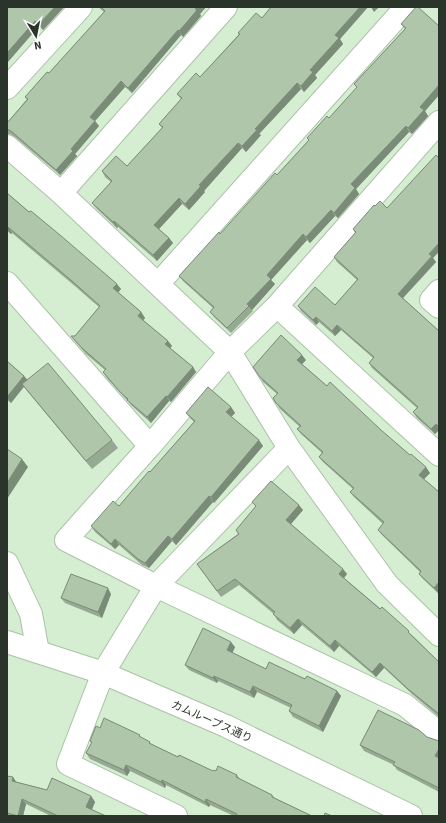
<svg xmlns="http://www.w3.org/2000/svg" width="446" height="823" font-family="'Source Sans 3','Noto Sans JP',sans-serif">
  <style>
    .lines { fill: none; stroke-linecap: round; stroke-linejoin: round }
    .street-casing { stroke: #abc2a7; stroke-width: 24 }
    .secondary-casing { stroke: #abc2a7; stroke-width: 24 }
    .street { stroke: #fff; stroke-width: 22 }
    .secondary { stroke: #fff; stroke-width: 22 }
    .wall { fill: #96aa93 }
    .shaded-wall { fill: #7a8b78 }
    .building { fill: #afc6ab; stroke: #7a8b78 }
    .labels { text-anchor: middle; stroke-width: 3; stroke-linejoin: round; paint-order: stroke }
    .street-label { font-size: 11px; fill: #2b342a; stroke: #fff }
  </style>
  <rect width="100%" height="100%" fill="#d5edd1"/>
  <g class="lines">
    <g class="street-casing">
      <path id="street" d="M7,88L81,7
        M439,122L277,306L230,352L150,446L66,540L156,586L405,705L439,733
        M7,146L61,193L230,352L289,448L387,584L439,635
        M61,193L226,7
        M7,283L150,446
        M158,284L406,7
        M439,291L431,300L439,307
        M277,306L439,455
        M7,563L31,614L38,652
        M176,816L68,764L103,673L156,586L289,448"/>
    </g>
    <g class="secondary-casing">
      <path id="secondary" d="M7,642L103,673L226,726L411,816"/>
    </g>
    <use href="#street" class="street"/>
    <use href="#secondary" class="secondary"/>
  </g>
  <path class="wall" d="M7,7H64L43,30L39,26L7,63Z
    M98,7H206L200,14L201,16L191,28L183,37L181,35L132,93L125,87L95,121L99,126L75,154L77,156L60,175L15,137L10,134H7V123L27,99L25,97L49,73L104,12Z
    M271,7H368L340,39L343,44L315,75L317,78L304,92L301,89L259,134L261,135L246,152L242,148L204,191L205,192L189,210L182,204L159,229L169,238L173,243L157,261L118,227L117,228L96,208L92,203L111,182L105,177L102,171L127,166L162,128L159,124L181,99L177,94L200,77L239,34L238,33L262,18Z
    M401,24L439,26V95L425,111L428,116L412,134L409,132L356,189L359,194L338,218L335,216L310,243L307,240L271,280L275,284L252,310L253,311L231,333L214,317L210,312L213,308L183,281L179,276L220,234L277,175L309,140L307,138L329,118L357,88L354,84L405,29Z
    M7,193L121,289L118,292L141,312L145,318L143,320L168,341L172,346L170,348L193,367L196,372L171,402L169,401L151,423L131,405L128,401L125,398L107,378L103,372L105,370L86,354L75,341L71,336H75L99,307L76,287L12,233L11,234L7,231Z
    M353,229L433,258L436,262L403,298L439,331V430L435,434L417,418L413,412L417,408L372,368L369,363L373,358L341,330L335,336L319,322L316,325L301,311L298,306L335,305L357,280L337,262L334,257L355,233Z
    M306,360L302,364L327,386L381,430L430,473L424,479L439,492V592L438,593L423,579L419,574L420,572L382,535L378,530L383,524L354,497L350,492L353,489L323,462L319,457L322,453L301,434L297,429L300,427L280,409L273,398L277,394L263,382L260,377Z
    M7,361L28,380L112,440L118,448L92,469L28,392L24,387L11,403L7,400Z
    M231,407L235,413L231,417L263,446L214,503L213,502L176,545L172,541L149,568L142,565L119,545L115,549L95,532L91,526L119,506L150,472L194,422L190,418L186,413Z
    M252,502L303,510L291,524L347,574L344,578L413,636L439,662V717L412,694L384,668L376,677L339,646L334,652L302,625L294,634L277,620L274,614L239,585L221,597L197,564L238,534L236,530L256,507Z
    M111,594L102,618L65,603L61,598Z
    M235,647L232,653L266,669L305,679L337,691L341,696L323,732L293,717L289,711L291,708L257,692L254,698L218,681L217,683L189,670L185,665Z
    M100,728L142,738L150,742L151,744L178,757L213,771H216L237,775L240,779L272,795L275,798L312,816H234L210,805L209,807L166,785L165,788L130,771L127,776L90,759L86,753L92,743L90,741Z
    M427,737L439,741V792L397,770L394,765L364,751L360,745Z
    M7,776L17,782L47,790L91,796L95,802L92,810L106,816H51L26,804L23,816H7Z"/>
  <path class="shaded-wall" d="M55,7H64L43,30L39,24Z
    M197,7H206L200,14L201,16L183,37L179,31Z
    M360,7H368L340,39L343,44L315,75L317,78L304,92L301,86L310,70L335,35Z
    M371,7H379L374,12Z
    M35,21L39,26L7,63V53Z
    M178,30L181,35L132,93L128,88Z
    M121,81L125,87L95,121L99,126L75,154L77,156L60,175L56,170L71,149L90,117Z
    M297,83L301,89L259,134L261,135L246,152L242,146L255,129Z
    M439,85V95L425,111L428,116L412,134L408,128L420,107Z
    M406,126L409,132L356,189L359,194L338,218L334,213L351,184Z
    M238,143L242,148L204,191L205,192L189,210L185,204L199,185Z
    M179,198L182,204L158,230L154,225Z
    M331,210L335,216L310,243L306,237Z
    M114,221L118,227L117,228L113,222Z
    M8,227L12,233L11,234L7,229Z
    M303,234L307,240L271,280L275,284L252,310L247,304L267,275Z
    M169,238L173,243L157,261L153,255Z
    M439,243V252L433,258L436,262L402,299L398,294L429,254Z
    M117,284L121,289L117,294L113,288Z
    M141,312L145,318L142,322L138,316Z
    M316,317L319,322L316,325L313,320Z
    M337,325L341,330L335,336L332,331Z
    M168,341L172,346L169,349L165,344Z
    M302,355L306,360L301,365L297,360Z
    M193,367L196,372L171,402L167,397Z
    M24,376L28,381L11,403L7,397Z
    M166,396L169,401L151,423L147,417Z
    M231,407L235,413L230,418L226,412Z
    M436,424L439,428V430L435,434L431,429Z
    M259,440L263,446L214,503L211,497Z
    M22,459L28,467L7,499V483Z
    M426,467L430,473L423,480L419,475Z
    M209,496L213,502L176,545L172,539Z
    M299,505L303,510L290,525L286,520Z
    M168,536L172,541L149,568L145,563Z
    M115,539L119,545L115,549L111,544Z
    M343,569L347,574L343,579L339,574Z
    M439,582V592L438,593L434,588Z
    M108,588L111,594L102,618L98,612Z
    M298,619L302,625L294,634L290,628Z
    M335,640L339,646L334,652L330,646Z
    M231,642L235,647L231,656L227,650Z
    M380,663L384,668L376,677L372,672Z
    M214,676L218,681L217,683L213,678Z
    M253,686L257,692L254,698L250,692Z
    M337,691L341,696L323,732L319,726Z
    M439,749V761L435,756Z
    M126,765L130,771L127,776L124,770Z
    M13,777L17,783L12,781Z
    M162,780L166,785L165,788L161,782Z
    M91,796L95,802L90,813L86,807Z
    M22,799L26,804L23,816H18Z
    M206,799L210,805L209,807L205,802Z"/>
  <path class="building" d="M7,7H55L39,24L35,21L7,53Z
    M101,7H197L195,9L197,10L187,22L179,31L178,30L128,88L121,81L90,117L95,121L71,149L73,151L56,170L11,131L7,129V123L28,99L25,97L47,72L49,73L105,11Z
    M271,7H360L335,35L339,38L310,70L313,72L301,86L297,83L255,129L257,130L242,146L238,143L199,185L201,186L185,204L179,198L154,225L169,238L153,255L114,221L113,222L92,203L112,181L102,171L116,156L127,166L163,127L159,124L182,98L177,94L196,73L200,77L240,34L238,33L256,13L262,18Z
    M416,7H418L439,26V85L420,107L424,110L408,128L406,126L351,184L355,188L334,213L331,210L306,237L303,234L267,275L271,279L247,304L249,306L227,328L210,312L214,307L179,276L219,232L220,234L275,173L277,175L309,140L307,138L327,116L329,118L357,87L354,84L406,28L401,24Z
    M436,155L438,157L439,155V243L429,254L432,256L398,294L439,331V427L436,424L431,429L413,412L418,407L369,363L374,357L337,325L332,331L316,317L313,320L298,306L315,287L335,305L358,279L334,257L356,232L353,229L374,205L375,206L380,201L387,208Z
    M7,193L29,212L31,211L60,235L117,284L113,288L141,312L138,316L168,341L165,344L193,367L167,397L166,396L147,417L127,400L128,399L121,393L103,372L106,369L82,348L71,336H75L100,306L72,281L8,227L7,228Z
    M281,335L302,355L297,360L327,386L330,382L381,430L410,455L411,454L426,467L419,475L439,492V582L434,588L419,574L421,571L378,530L384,522L350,492L354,488L319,457L323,452L297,429L301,426L276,403L273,398L278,393L260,377L253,367Z
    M7,361L24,376L7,397Z
    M48,363L112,440L86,461L22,384Z
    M208,387L231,407L226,412L259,440L211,497L209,496L172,539L168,536L145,563L138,559L115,539L111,544L91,526L113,501L119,506L149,471L150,472L195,421L186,413Z
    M7,449L22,459L7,483Z
    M271,481L299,505L286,520L343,569L339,574L380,609L382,607L409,631L408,632L439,662V714L408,689L380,663L372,672L335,640L330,646L298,619L290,628L273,614L275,612L235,579L217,591L197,564L239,534L236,530L256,506L252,502Z
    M71,574L108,588L98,612L61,598Z
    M203,628L231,642L227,650L266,669L269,662L305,679L307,676L337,691L319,726L289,711L292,705L253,686L250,692L214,676L213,678L185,665Z
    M378,710L419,730L427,737L439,741V749L435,756L439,758V788L393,765L395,762L360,745Z
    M104,718L140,735L139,736L150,742L149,743L178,757L179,755L213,771L214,770L216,771L218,766L237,775L236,777L272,795V797L312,816H236L237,814L206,799L205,802L162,780L161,782L126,765L124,770L86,753L92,742L90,741L96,726L100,728Z
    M7,776L13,777L12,781L47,790L52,778L91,796L86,807L106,816H58L22,799L18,816L7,813Z
    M325,813L332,816H324Z"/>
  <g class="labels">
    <g class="street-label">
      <text transform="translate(212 721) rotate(24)" y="4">カムループス通り</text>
    </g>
  </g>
  <rect width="446" height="823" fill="none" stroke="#2b342a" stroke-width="16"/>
  <g transform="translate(36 36) rotate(170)" stroke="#ffffff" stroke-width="3" paint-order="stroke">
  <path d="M0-3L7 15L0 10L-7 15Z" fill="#2b342a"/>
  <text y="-6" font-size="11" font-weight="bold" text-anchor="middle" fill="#2b342a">N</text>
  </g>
</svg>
